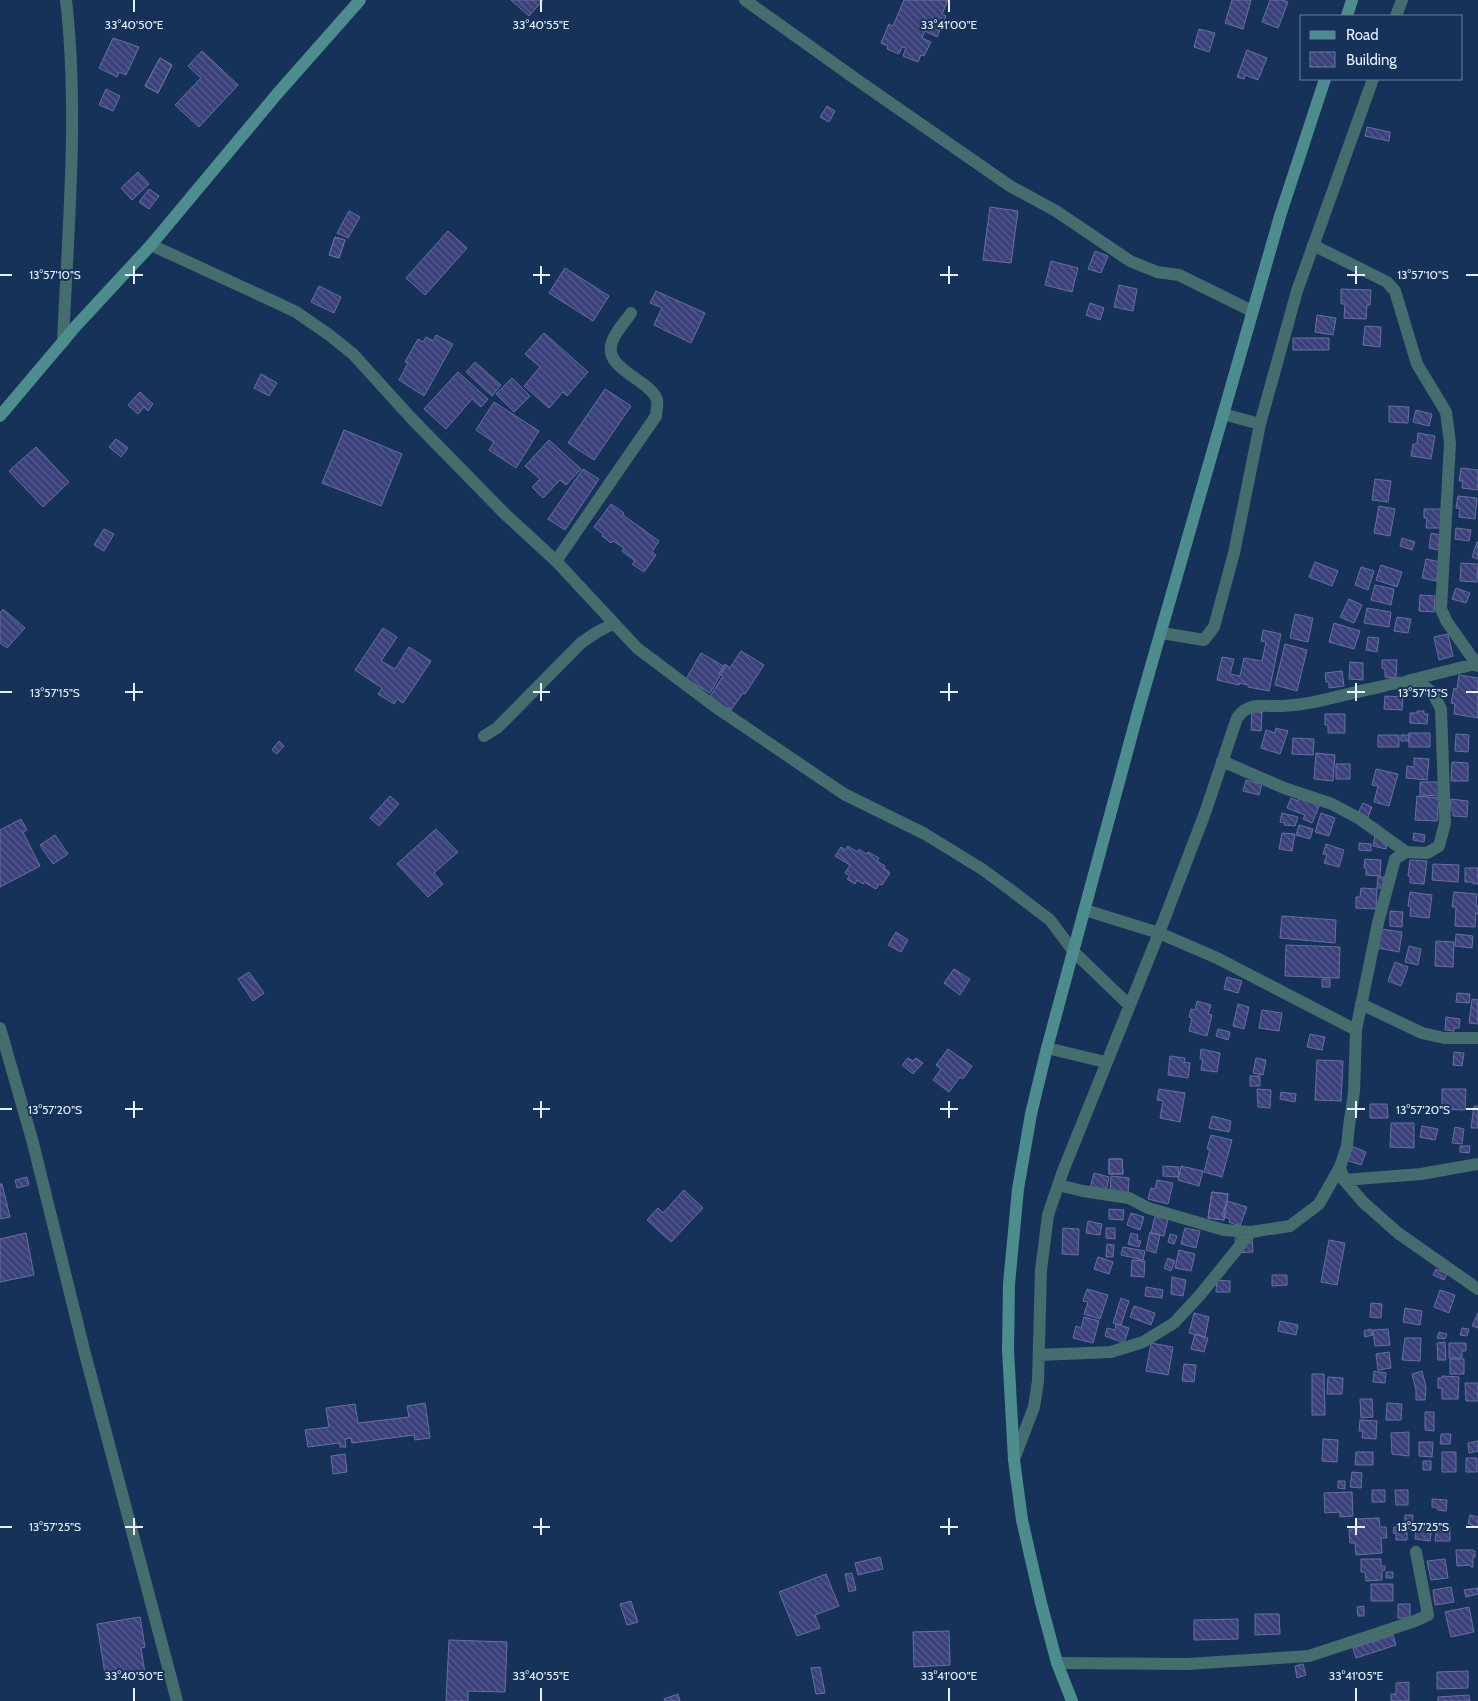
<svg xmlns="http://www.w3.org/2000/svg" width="1478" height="1701" font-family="Cabin,sans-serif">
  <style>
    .building { fill: url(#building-back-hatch); stroke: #6770a0 }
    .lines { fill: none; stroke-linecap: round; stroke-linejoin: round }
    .street { stroke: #466d6d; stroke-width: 12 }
    .secondary { stroke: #4d8d8e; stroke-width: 12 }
    .ticks { fill: none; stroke: #e5f0fe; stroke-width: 2 }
    .ticks-label { font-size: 12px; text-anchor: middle; fill: #e5f0fe; stroke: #163258; stroke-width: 4; stroke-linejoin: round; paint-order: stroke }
  </style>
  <defs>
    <pattern id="building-back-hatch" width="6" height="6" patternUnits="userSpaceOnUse" patternTransform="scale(1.25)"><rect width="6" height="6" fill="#3a407a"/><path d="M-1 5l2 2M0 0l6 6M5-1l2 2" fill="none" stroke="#565c8e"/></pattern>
  </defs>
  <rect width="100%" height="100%" fill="#163258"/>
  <path class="building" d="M511,0H543L529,16Z
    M904,0H948L942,14L946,16L937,37L925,31L922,38L931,42L924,56L921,55L918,62L903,56L906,48L902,47L899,54L887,49L888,46L881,43L889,24L893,26Z
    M1232,0H1251L1243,29L1225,23Z
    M1270,0H1282L1288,2L1278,28L1262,22Z
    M1199,29L1215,33L1209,52L1194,47Z
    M113,38L139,47L126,75L119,72L117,77L99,68Z
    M1247,50L1267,58L1258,80L1245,75L1244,79L1237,77Z
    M202,51L238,85L199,127L175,105L201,78L188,66Z
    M160,58L172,65L158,93L145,86Z
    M160,58L172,65L158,93L145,86Z
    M106,89L120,96L113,111L99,105Z
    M827,106L835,111L829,122L820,117Z
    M1367,127L1390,132L1389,141L1365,136Z
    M138,172L149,184L132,200L121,188Z
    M149,189L159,196L149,209L139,202Z
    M990,207L1018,211L1011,263L983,260Z
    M349,211L360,217L348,238L337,233Z
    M448,231L467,248L425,295L406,278Z
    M335,237L345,240L339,258L329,255Z
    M335,237L345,240L339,258L329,255Z
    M1095,251L1108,256L1101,273L1088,269Z
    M1051,261L1078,268L1072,292L1045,285Z
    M565,268L609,296L593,321L549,293Z
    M1119,285L1137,289L1133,311L1114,307Z
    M319,286L341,297L334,313L311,302Z
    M1341,289L1371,290L1370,305H1367L1366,319L1344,318L1345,304H1341Z
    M656,291L705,313L691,343L654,325L662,308L650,303Z
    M1090,303L1104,308L1100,320L1086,315Z
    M1317,315L1336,318L1333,335L1315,332Z
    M1365,326L1381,327L1380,347L1363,345Z
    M544,333L588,372L567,396L563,392L549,408L524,386L540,367L525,354Z
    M436,335L453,344L424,396L399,380L408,363L405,362L418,339L423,342L426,337L433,341Z
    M1293,338H1329V350H1293Z
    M475,362L501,385L492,396L466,372Z
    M458,372L488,399L481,407L472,399L446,429L424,409Z
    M261,374L277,383L269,396L254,388Z
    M512,378L530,396L514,412L496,394Z
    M605,389L631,406L594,460L568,443Z
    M140,392L153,404L148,411L144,407L138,414L128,405Z
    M494,402L539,431L516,468L489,450L494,442L476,430Z
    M1389,406L1409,407L1408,423L1389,422Z
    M1416,410L1432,414L1429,426L1413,422Z
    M344,430L402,454L381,506L322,483Z
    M1418,433L1435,436L1431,459L1411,456L1413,444H1417Z
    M116,439L128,448L121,457L109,447Z
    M549,440L581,469L566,485L560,480L543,498L532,487L540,479L525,466Z
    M36,447L69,482L43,507L9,471Z
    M1461,468L1478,470V490L1462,488L1463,481H1459Z
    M583,469L599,479L565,530L548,519Z
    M1375,479L1391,481L1388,502L1372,500Z
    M1458,496L1477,498L1475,519L1459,517L1460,509L1456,508Z
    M611,504L624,513L623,515L659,541L652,552L656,555L644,572L632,564L635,561L622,551L624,548L613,541L611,543L602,536L603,534L594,527Z
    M1379,506L1395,509L1390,536L1374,533Z
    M1424,509H1441V528H1426L1427,518H1424Z
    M1456,528L1471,530L1469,541L1455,539Z
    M104,529L114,534L104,551L94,545Z
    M1431,533L1440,535L1438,550L1429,548Z
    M1402,538L1415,542L1412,550L1400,546Z
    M1477,542H1478V559L1472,557Z
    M1426,559L1440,562L1436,581L1422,578Z
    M1315,562L1338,571L1332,586L1309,577Z
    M1461,563L1478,564L1477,582L1460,581Z
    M1381,565L1402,572L1397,587L1376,580Z
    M1361,567L1374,571L1368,590L1355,585Z
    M1375,585L1394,589L1391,605L1371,600Z
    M1456,588L1470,593L1466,603L1452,599Z
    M1420,595L1435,596L1434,612L1419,611Z
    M1349,599L1362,605L1354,623L1340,617Z
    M1367,608L1391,612L1389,627L1364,623Z
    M3,609L25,628L7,648L0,643V613Z
    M1295,614L1313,618L1308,642L1290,638Z
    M1397,617L1411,619L1408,633L1394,631Z
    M1334,623L1360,631L1354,649L1329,642Z
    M383,628L397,637L381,661L395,669L409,647L431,661L403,703L397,699L394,704L378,694L382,688L355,670Z
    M1263,630L1281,634L1269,691L1248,687V685L1239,683V685L1217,680L1222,657L1234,659L1230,674L1240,676L1244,658L1262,661L1266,642L1261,641Z
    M1448,634L1453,656L1439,660L1434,637Z
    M1368,637L1379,638L1377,652L1366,650Z
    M1285,644L1307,650L1297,691L1275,685Z
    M741,651L764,665L745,694L743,693L731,710L709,698L723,676L719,674L725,664L730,668Z
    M701,653L725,667L710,693L686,679Z
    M1382,660H1397L1396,678L1385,677V669L1382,668Z
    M1350,662L1363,663V680L1349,679Z
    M1342,671L1344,686L1329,688V682H1326L1325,673Z
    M1459,675L1478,678V718L1454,714L1455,704L1451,703L1454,688L1457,689Z
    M1385,696L1403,697L1402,710L1384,709Z
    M1417,711H1424V714H1428L1427,724L1410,723V713H1417Z
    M1252,712H1262L1261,731L1251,730Z
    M1325,714H1345V733H1328V725H1325Z
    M1276,728L1288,731L1280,754L1261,748L1266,730L1275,733Z
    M1409,733H1430V747H1409Z
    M1456,734L1469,735L1468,752L1455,751Z
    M1378,735H1399V747H1378Z
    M1401,735H1409V741H1401Z
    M1293,738L1314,739L1313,755L1292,754Z
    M279,741L284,746L277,754L272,750Z
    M1316,753L1335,755L1333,781L1314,779Z
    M1414,758L1429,759L1427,780L1406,778L1407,766L1414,767Z
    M1452,762L1468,763V781H1451Z
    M1336,764H1350V779H1336Z
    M1376,769L1398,774L1389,806L1374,802L1378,786L1372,785Z
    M1246,780L1262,784L1259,795L1243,791Z
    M1420,782H1441V796L1420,795Z
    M390,796L399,804L379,826L370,818Z
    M1300,796L1320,804L1312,823L1303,819L1305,815L1287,808L1291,798L1298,801Z
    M1417,796L1439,798L1437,821L1415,820Z
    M1451,799L1468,801L1467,817L1453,816V811L1450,810Z
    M1363,803L1372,807L1368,817L1358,813Z
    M1282,813L1298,817L1295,826L1284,825L1285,823L1280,822Z
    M1321,813L1335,818L1329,836L1315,832Z
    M21,819L27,830L23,832L40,866L0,887V830Z
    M1299,825L1313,829L1310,839L1296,835Z
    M436,829L458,852L434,873L443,884L428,897L397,864Z
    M1282,833L1295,834L1292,851L1279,849Z
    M1414,833L1425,835L1424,842L1413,840Z
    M55,835L68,854L53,864L40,845Z
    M1375,836L1388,839L1386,849L1373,846Z
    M1359,843L1371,844V851L1359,850Z
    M1326,844L1344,850L1339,867L1324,863L1327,855L1323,854Z
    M848,846L857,852L859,849L866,854L868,852L879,858L877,861L885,866L884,868L890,873L882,885L879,884L876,889L864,882L863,884L857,880L855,884L847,879L850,876L845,873L850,865L835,856L841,847L845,850Z
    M1365,859L1381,860L1380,876L1366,875V868H1364Z
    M1410,860L1427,861L1424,884L1410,883V876H1408Z
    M1433,864L1459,865L1458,882L1432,880Z
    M1465,868H1478V884H1473V882H1465Z
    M1378,877H1384L1383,888H1377Z
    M1361,888L1377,889L1376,909L1356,908V897H1360Z
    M1410,892L1432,895L1429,918L1410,916L1411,906H1408Z
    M1454,892L1477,894L1476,906H1478V914L1476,913L1475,927L1455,926L1456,907H1452Z
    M1390,911L1403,912L1402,927L1390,926Z
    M1282,916L1336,920L1335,943L1280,938Z
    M1381,929L1402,932L1399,952L1378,948Z
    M896,932L908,940L901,952L888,945Z
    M1456,934L1473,936L1472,948L1455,946Z
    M1436,941L1454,942L1453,967L1435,966Z
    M1286,945L1340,947L1339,978L1285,976Z
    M1409,946L1421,949L1418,965L1405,962Z
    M1395,962L1408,967L1401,986L1388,981Z
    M954,969L970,979L960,995L944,983Z
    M249,972L264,993L253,1001L238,979Z
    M1227,977L1242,981L1238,993L1224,989Z
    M1322,979H1330V987H1322Z
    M1457,993L1470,994L1469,1003L1456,1002Z
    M1472,999L1478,1000V1024L1469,1023Z
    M1197,1001L1211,1005L1208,1014L1212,1015L1207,1036L1189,1031L1192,1018L1189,1017L1191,1009L1195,1010Z
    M1238,1004L1249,1007L1244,1029L1233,1026Z
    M1262,1010L1282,1013L1279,1031L1259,1028Z
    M1446,1017L1460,1019L1459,1028H1454V1031L1445,1030Z
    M1218,1029L1230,1032L1228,1040L1216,1036Z
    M1310,1034L1325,1037L1322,1050L1307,1047Z
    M948,1049L972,1066L963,1079L960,1077L949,1092L933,1080L941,1069L936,1065Z
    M1201,1049L1220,1053L1217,1072L1201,1070L1203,1059H1200Z
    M1454,1052L1464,1053L1462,1066L1453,1065Z
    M1170,1056L1185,1058L1184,1062L1190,1063L1188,1078L1168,1075Z
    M908,1058L913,1061L916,1058L923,1063L913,1074L902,1065Z
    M1256,1058L1266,1060L1263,1075L1253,1073Z
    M1317,1060L1343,1061L1341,1101L1315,1100Z
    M1250,1076H1260V1086H1250Z
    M1159,1089L1185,1093L1180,1122L1160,1118L1163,1101L1157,1100Z
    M1257,1089L1271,1090L1270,1108L1258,1107Z
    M1442,1089H1466L1465,1110L1442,1109Z
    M1281,1092L1296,1094L1295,1102L1280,1099Z
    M1370,1104H1387L1388,1118H1370Z
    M1474,1106H1478V1128H1471Z
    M1212,1116L1231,1121L1229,1132L1209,1128Z
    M1391,1123H1414V1148L1390,1147Z
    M1422,1126L1438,1129L1435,1140L1420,1137Z
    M1455,1127L1464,1129L1462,1144L1452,1143Z
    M1211,1135L1232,1140L1222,1177L1204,1172L1210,1149H1207Z
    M1351,1146L1366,1152L1361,1165L1346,1160Z
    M1460,1146H1470L1469,1153L1460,1152Z
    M1109,1159H1122L1123,1174H1109Z
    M1109,1159H1122L1123,1174H1109Z
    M1163,1166L1179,1167L1178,1177L1163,1176Z
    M1181,1166L1203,1171L1199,1186L1178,1180Z
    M1094,1173L1109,1177L1106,1192L1090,1188Z
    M1111,1176L1129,1178L1128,1195L1110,1193Z
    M27,1177L29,1185L17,1188L15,1180Z
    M1157,1180L1173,1183L1168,1204L1148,1199L1151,1188L1155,1189Z
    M0,1184H2L10,1217L0,1219Z
    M684,1190L703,1208L671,1242L647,1220L658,1208L663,1213Z
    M1212,1192L1228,1194L1224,1220L1208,1218Z
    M1212,1192L1228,1194L1224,1220L1208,1218Z
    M1227,1201L1247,1207L1240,1226L1229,1222L1230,1219L1222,1216Z
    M1109,1209L1124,1210L1123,1220L1109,1219Z
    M1131,1213L1144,1217L1140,1230L1127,1225Z
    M1155,1216L1168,1219L1164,1236L1151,1233Z
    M1088,1221L1102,1224L1100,1235L1086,1233Z
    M1063,1228L1079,1229L1078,1255L1062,1254Z
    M1106,1228H1115V1239L1106,1238Z
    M1185,1228L1200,1231L1196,1248L1181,1244Z
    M1150,1232L1160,1235L1156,1253L1146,1250Z
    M26,1233L34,1275L0,1282V1239Z
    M1131,1233L1138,1235L1137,1240L1141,1241L1139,1247L1128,1244Z
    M1170,1234L1177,1236L1174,1244L1168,1242Z
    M1252,1237L1253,1252L1236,1253L1235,1238Z
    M1329,1240L1345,1243L1337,1285L1321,1282Z
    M1107,1244L1114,1245L1113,1257H1106Z
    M1123,1247L1145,1251L1143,1260L1121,1255Z
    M1179,1250L1195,1254L1191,1271L1175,1268Z
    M1098,1257L1113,1262L1109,1274L1094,1269Z
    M1168,1258L1175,1261L1171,1271L1164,1268Z
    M1132,1260L1145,1261L1144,1277L1131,1276Z
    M1436,1269L1447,1274L1444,1280L1433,1275Z
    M1272,1275H1287V1285L1272,1286Z
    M1172,1277L1186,1280L1183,1296L1171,1294Z
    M1217,1280L1230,1281V1292H1216Z
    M1146,1287L1163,1290L1162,1298L1145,1296Z
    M1087,1289L1108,1295L1100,1319L1084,1314L1088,1302L1083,1301Z
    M1440,1290L1455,1295L1449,1313L1434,1307Z
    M1121,1298L1129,1301L1121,1325L1113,1323Z
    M1371,1303L1382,1304L1381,1318L1370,1317Z
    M1134,1306L1155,1313L1151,1325L1130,1317Z
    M1405,1308L1422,1311L1420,1325L1403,1322Z
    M1194,1313L1209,1317L1205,1337L1189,1333Z
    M1478,1313V1328L1472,1326Z
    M1084,1317L1099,1321L1093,1343L1073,1338L1076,1326L1081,1328Z
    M1280,1321L1298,1325L1296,1335L1278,1331Z
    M1116,1324L1129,1328L1124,1343L1105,1336L1107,1328L1115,1330Z
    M1462,1328L1469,1329L1467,1336L1460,1335Z
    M1371,1329L1373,1335L1365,1337L1364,1331Z
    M1388,1329L1390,1345L1375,1346L1373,1330Z
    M1439,1332L1447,1334L1445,1339L1437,1338Z
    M1195,1334L1208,1338L1204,1352L1191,1349Z
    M1405,1338H1421L1420,1361L1402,1360Z
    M1445,1342L1446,1360H1438L1437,1343Z
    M1151,1343L1173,1347L1168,1375L1146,1371Z
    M1449,1343H1466V1351H1462V1358H1449Z
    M1389,1352L1391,1368L1378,1370L1376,1354Z
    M1450,1359H1464V1374H1450Z
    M1184,1364L1196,1365L1194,1382L1182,1381Z
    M1374,1371L1386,1373L1385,1383L1373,1382Z
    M1422,1371L1426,1387L1425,1400H1416V1390L1412,1374Z
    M1312,1374H1324L1325,1415H1312Z
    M1442,1376L1459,1377L1458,1399H1442V1388H1438V1378H1442Z
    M1328,1377L1343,1378L1342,1394H1327Z
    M1465,1383H1478V1401H1466Z
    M1360,1399H1372L1373,1417L1361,1418Z
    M425,1403L430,1438L415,1440L414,1435L352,1443L351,1438L345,1439L346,1447H340L339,1443L308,1447L305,1430L329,1427L326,1408L355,1404L358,1423L409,1417L407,1406Z
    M1387,1403L1402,1404L1401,1420H1386Z
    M1425,1412H1434V1431L1425,1430Z
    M1360,1420L1377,1421L1376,1439L1362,1438L1363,1431H1359Z
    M1409,1432V1456L1392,1454L1391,1433Z
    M1441,1434H1451L1450,1444H1440Z
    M1323,1439L1338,1440L1337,1462L1322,1461Z
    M1478,1441V1451L1469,1453L1468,1443Z
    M1419,1442H1433L1432,1457L1419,1456Z
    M1356,1452H1373V1465H1355Z
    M1442,1452H1456V1472H1442Z
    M345,1454L347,1472L333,1474L331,1456Z
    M1466,1458H1477V1472H1466Z
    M1423,1461H1431V1470H1423Z
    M1352,1472L1362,1473L1361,1488L1350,1487Z
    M1338,1481H1345V1489L1338,1488Z
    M1372,1490H1385V1502H1372Z
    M1395,1490H1408V1505H1396Z
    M1352,1492L1353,1516L1340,1517V1512L1325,1513L1324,1493Z
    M1432,1499L1447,1500L1446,1511L1438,1510V1508L1432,1507Z
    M1405,1515H1413L1412,1529H1408V1526H1405Z
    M1470,1515L1478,1517V1527L1468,1524Z
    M1379,1518L1380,1527H1386L1387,1538H1381L1382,1553L1356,1555L1355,1543H1350L1349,1529H1357L1356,1519Z
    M1416,1526L1432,1528L1430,1541L1415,1539Z
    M1437,1526H1450V1541H1435Z
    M1394,1527H1407V1540H1396V1533H1393Z
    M1456,1550H1473V1551H1475V1557H1473V1567H1471L1470,1565L1457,1566Z
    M880,1557L883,1569L858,1575L855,1563Z
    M1361,1559H1381V1566H1385V1570L1382,1571V1580L1366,1581L1365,1572H1361Z
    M1445,1559L1448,1578L1431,1580L1427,1561Z
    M1386,1572H1393V1578H1386Z
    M852,1573L856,1590L849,1592L845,1574Z
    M826,1574L839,1606L815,1615L820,1628L797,1636L779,1592Z
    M1371,1584H1393V1601H1371Z
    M1451,1587L1454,1602L1435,1605L1433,1590Z
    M1478,1588V1594L1466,1597L1464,1590Z
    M631,1601L638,1622L627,1625L620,1604Z
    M1398,1604H1410V1618H1398Z
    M1364,1606V1616H1358L1357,1607Z
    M1469,1607L1474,1632L1451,1637L1445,1612Z
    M1255,1614H1279L1280,1634L1255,1635Z
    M140,1617L145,1647L141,1648L145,1673L106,1680L97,1624Z
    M1238,1619V1639L1194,1640V1620Z
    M949,1631L950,1665L914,1667L913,1632Z
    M1393,1635L1396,1645L1356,1658L1353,1648Z
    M449,1640L507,1642L505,1692L468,1691V1701H446Z
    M1303,1664L1306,1675L1297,1678L1295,1666Z
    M820,1667L825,1693L816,1694L811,1668Z
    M1468,1671V1688L1437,1689V1672Z
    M1409,1682V1701H1391V1694H1396V1683Z
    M678,1694L680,1701H665L664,1699Z
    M1469,1695L1470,1701H1438V1697Z"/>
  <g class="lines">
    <path class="street" d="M745,0L860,82L1010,186L1056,211L1130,261L1157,272L1179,275L1252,311
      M1396,16L1402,0
      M151,245L275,302L296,312L328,334L353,354L412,419L505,514L556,561L637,648L714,706L844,794L925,834L982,869L1008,888L1050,920L1074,952L1129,1005
      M1313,245L1387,282L1395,291L1417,364L1446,412L1450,443L1441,609L1447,622L1478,666
      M63,342C68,229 79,112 66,0
      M1260,424L1297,291L1373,79
      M556,561L656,416C656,412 658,405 657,400C650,379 602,369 612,342C615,332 625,322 631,313
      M1162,633L1204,640L1214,627L1234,553L1260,424L1223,414
      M1407,681L1475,664
      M484,736L497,728L581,643L597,632L613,624
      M1222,761L1284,788L1332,804L1360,819L1406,852
      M1085,910L1159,933L1217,958L1356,1030
      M1361,1004L1422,1033L1444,1038H1478
      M0,1028L33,1143L84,1350L177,1701
      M1047,1048L1105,1062
      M1344,1180L1421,1174L1478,1164
      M1058,1185L1083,1191L1129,1198L1148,1208L1224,1230L1251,1232L1290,1226L1319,1204L1340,1167
      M1039,1355L1111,1352L1143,1342L1174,1323L1200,1295L1251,1232
      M1014,1459L1034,1407L1038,1381L1041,1270L1048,1215L1063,1171L1159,933L1205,813L1237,718C1249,701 1264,707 1282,706C1312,705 1341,695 1370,689C1386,686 1403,679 1419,684C1431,688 1436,698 1441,709L1445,823L1439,846L1427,853L1406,852L1395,859L1378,923L1356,1030L1354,1092L1349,1126L1347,1146L1340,1167L1344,1180L1363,1202L1398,1233L1478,1289
      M1057,1663L1187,1664L1309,1656L1415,1621L1428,1615L1416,1552"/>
    <path class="secondary" d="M1347,16L1352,0
      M0,416L76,326L151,245L277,94L360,0
      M1072,1701L1057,1663L1041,1603L1022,1520L1014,1460L1008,1350L1009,1284L1018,1189L1031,1114L1047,1048L1139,708L1280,216L1325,79"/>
  </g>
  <path class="ticks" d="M134,0V12M541,0V12M949,0V12M134,266V284M541,266V284M949,266V284M1356,266V284M0,275H12M125,275H143M533,275H550M940,275H958M1347,275H1365M1466,275H1478M134,683V701M541,683V701M949,683V701M1356,683V701M0,692H12M125,692H143M533,692H550M940,692H958M1347,692H1365M1466,692H1478M134,1101V1118M541,1101V1118M949,1101V1118M1356,1101V1118M0,1109H12M125,1109H143M533,1109H550M940,1109H958M1347,1109H1365M1466,1109H1478M134,1518V1535M541,1518V1535M949,1518V1535M1356,1518V1535M0,1527H12M125,1527H143M533,1527H550M940,1527H958M1347,1527H1365M1466,1527H1478M134,1688V1701M541,1688V1701M949,1688V1701M1356,1688V1701"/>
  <g class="ticks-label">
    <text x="134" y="29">33°40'50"E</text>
    <text x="541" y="29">33°40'55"E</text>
    <text x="949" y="29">33°41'00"E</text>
    <text x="55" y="279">13°57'10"S</text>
    <text x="1423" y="279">13°57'10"S</text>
    <text x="55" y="697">13°57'15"S</text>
    <text x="1423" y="697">13°57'15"S</text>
    <text x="55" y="1114">13°57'20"S</text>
    <text x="1423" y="1114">13°57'20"S</text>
    <text x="55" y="1531">13°57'25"S</text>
    <text x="1423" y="1531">13°57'25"S</text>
    <text x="134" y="1680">33°40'50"E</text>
    <text x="541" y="1680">33°40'55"E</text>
    <text x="949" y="1680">33°41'00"E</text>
    <text x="1356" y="1680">33°41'05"E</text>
  </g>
  <rect x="1300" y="15" width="162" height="65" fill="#163258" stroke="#697e9a"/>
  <rect x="1310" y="31" width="25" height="8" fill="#4d8d8e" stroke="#697e9a"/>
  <text x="1346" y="40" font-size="15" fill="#e5f0fe">Road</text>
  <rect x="1310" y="52" width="25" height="15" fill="url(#building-back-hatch)" stroke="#697e9a"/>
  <text x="1346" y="65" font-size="15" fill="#e5f0fe">Building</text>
</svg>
